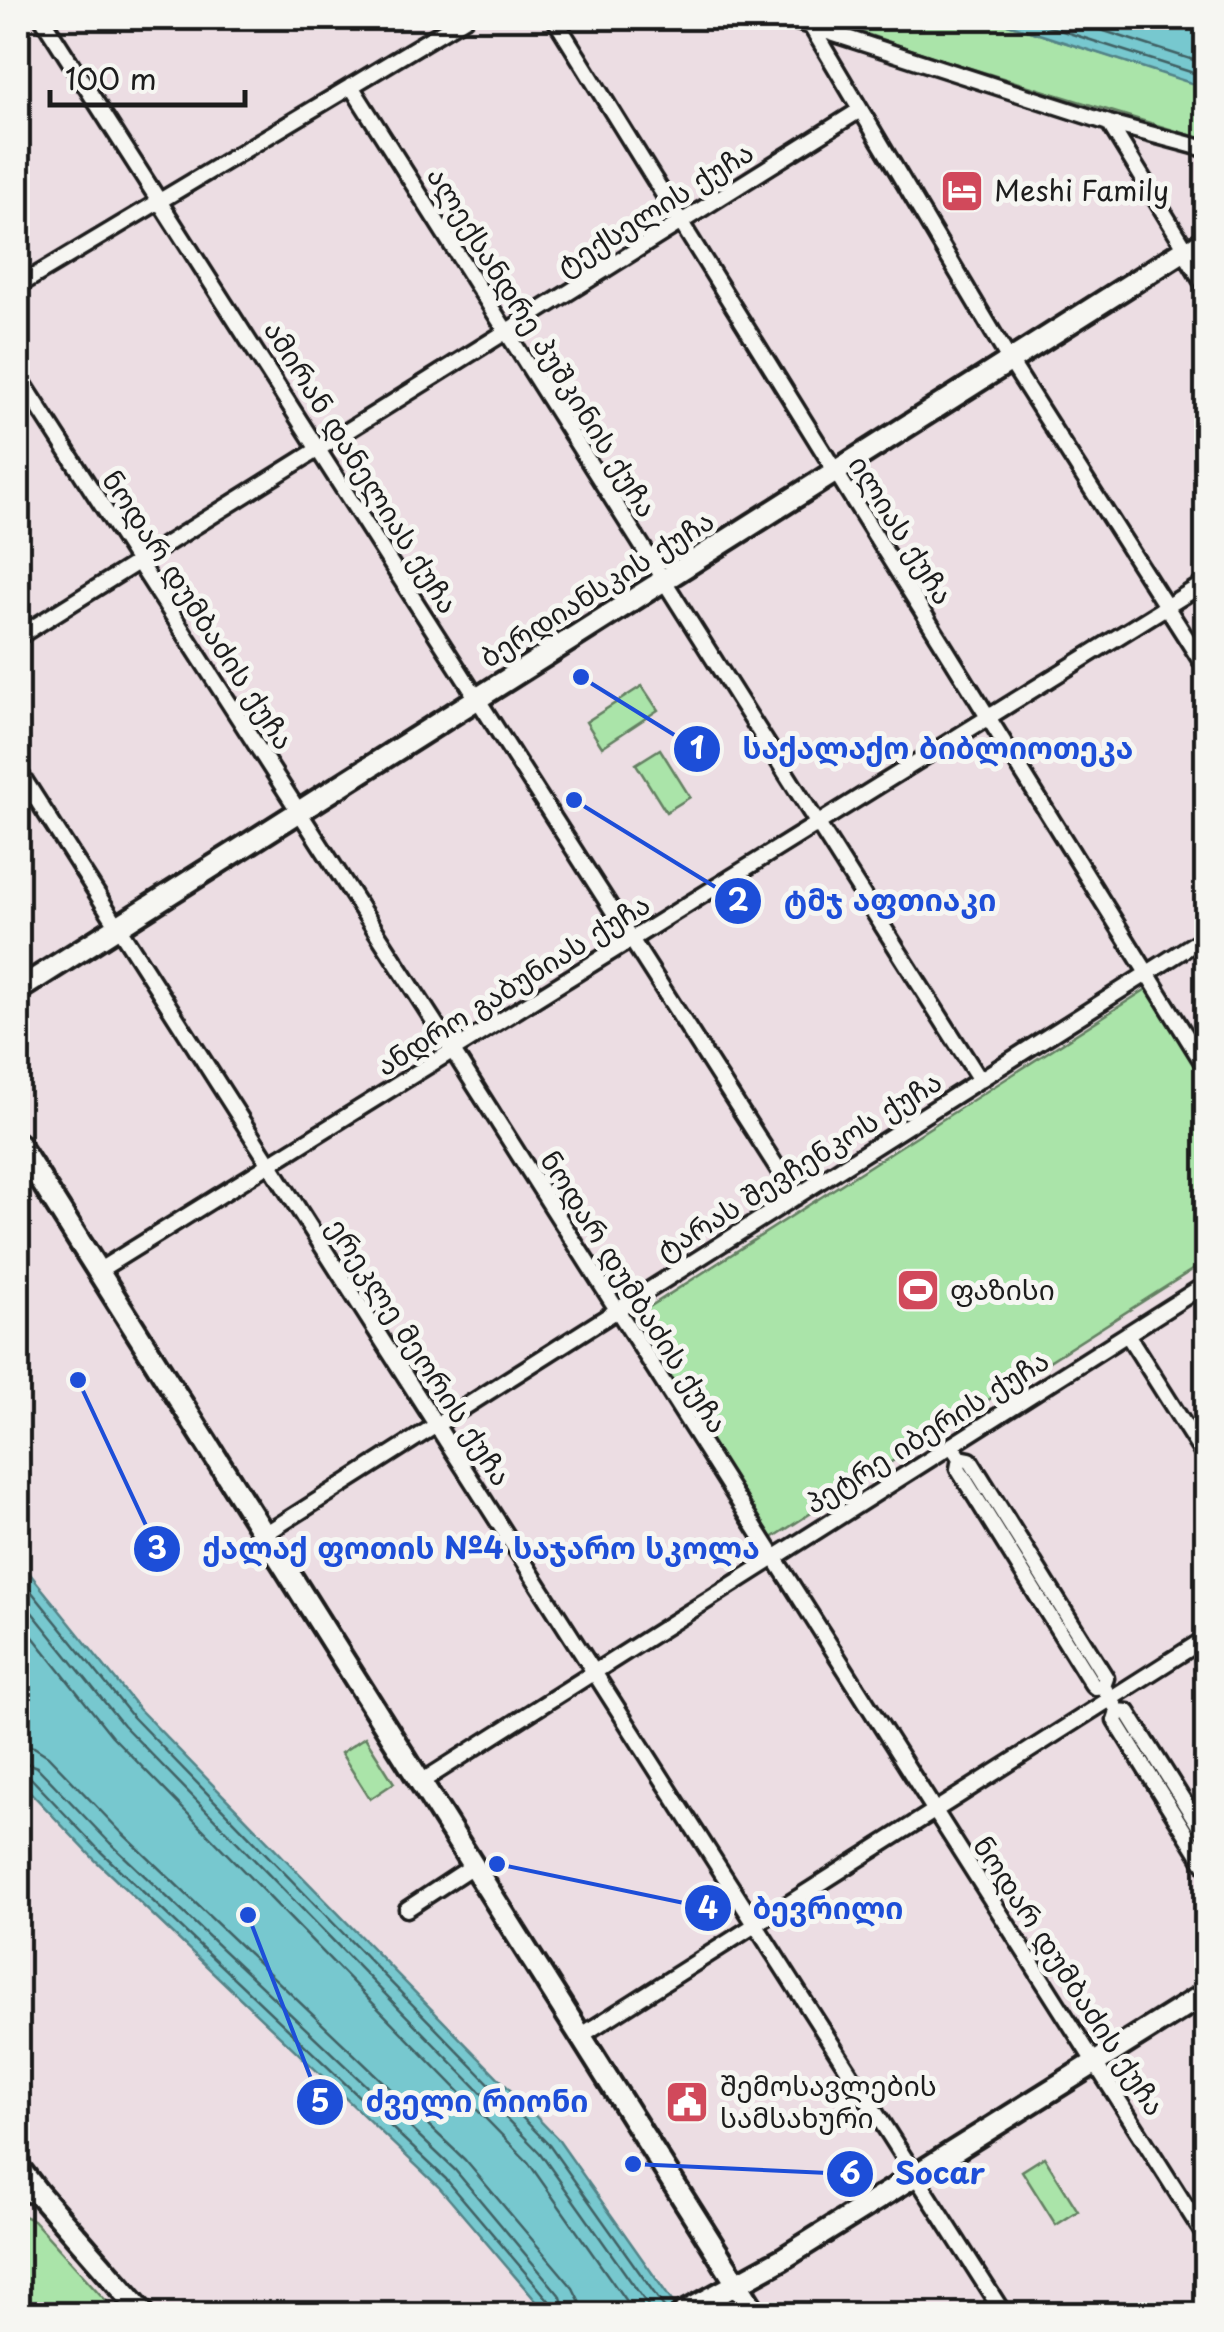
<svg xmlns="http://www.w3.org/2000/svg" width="1224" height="2332" font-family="'Playpen Sans','Noto Sans Georgian',sans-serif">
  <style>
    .green { fill: #aae4a9; stroke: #638062; stroke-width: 2.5 }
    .water { fill: #77c8cf; stroke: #538387; stroke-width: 2.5 }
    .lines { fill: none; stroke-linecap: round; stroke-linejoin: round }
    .shore { stroke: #406164; stroke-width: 2.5 }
    .street-casing { stroke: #1c1c1c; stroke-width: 21 }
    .secondary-casing { stroke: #1c1c1c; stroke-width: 28 }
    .street { stroke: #f6f6f2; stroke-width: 14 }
    .secondary { stroke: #f6f6f2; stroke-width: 20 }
    .labels { text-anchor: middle; stroke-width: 10; stroke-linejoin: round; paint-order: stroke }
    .poi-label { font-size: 28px; fill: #1c1c1c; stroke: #f6f6f2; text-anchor: start }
    .street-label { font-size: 28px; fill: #1c1c1c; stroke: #f6f6f2 }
    .leader { fill: none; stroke: #1d4ed8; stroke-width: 4 }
    .callout-dot { fill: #1d4ed8; stroke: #f6f6f2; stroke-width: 4 }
    .mark-label { font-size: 30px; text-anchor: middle; font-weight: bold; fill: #fff }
    .callout-label { font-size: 30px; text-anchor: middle; font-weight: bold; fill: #1d4ed8; stroke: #f6f6f2; stroke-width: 10; stroke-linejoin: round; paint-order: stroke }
  </style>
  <rect width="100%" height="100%" fill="#ecdde3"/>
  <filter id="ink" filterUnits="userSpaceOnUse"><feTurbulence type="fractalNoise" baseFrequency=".01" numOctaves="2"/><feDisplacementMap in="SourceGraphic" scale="20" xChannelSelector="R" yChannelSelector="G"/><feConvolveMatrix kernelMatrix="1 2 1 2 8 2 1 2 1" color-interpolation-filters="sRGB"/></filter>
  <g filter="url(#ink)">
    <path class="green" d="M819,18H989L1206,87V140L937,58Z
      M642,686L658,710L602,747L586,722Z
      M660,749L690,797L666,812L636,764Z
      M1148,988L1206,1081V1261L769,1540L629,1320Z
      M365,1737L394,1783L370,1799L341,1753Z
      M1044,2157L1078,2211L1056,2225L1022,2171Z
      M21,2215L33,2220L118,2314H18V2216Z"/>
    <path class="water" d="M989,18H1206V87L1191,83Z
      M18,1559L139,1709L557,2138L681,2314H547L439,2187L94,1859L18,1779Z"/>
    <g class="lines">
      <path class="shore" d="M1022,18L1206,77
        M1064,18L1206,64
        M18,1575L132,1716L549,2145L669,2314
        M18,1595L123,1725L540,2153L654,2314
        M18,1618L112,1736L528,2162L635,2314
        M18,1745L34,1747L48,1756L121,1832L465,2160L573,2288L580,2302L582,2314
        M18,1760L37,1767L110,1843L455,2170L561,2297L566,2314
        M18,1773L29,1776L101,1852L446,2179L552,2304L554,2314"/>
      <g class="street-casing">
        <path id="street" d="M42,18L796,1197
          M554,18L1206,1068
          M785,18L1109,123L1206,149
          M812,28L1010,361L1206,669
          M351,86L980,1080
          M1109,123L1186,249L1206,236
          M18,286L465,18
          M18,375L453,1051L1206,2238
          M18,637L860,110
          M18,770L1004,2314
          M98,1271L1206,582
          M1127,1334L1206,1459
          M952,1446L960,1458L970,1460L1106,1678L1103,1686L1118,1711L1128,1712L1206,1837
          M960,1458L958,1469L1092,1684L1095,1687L1103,1686
          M265,1534L1206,936
          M1118,1711L1115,1720L1206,1866
          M421,1782L1206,1284
          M407,1909L474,1865
          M582,2035L1206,1638"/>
      </g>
      <g class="secondary-casing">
        <path id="secondary" d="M18,990L1186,249L1206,282
          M18,1144L756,2314
          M18,2167L38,2193
          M18,2189L38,2193L144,2314
          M682,2314L782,2259L1206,1993"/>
      </g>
      <use href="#street" class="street"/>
      <use href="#secondary" class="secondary"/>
    </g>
  </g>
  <defs>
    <g id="hotel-square" transform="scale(2.25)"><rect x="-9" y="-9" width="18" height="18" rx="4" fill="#d1495b" stroke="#f6f6f2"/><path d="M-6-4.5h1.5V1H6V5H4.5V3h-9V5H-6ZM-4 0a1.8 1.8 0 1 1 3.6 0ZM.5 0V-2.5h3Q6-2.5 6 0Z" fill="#fff"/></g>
    <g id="stadium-square" transform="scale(2.25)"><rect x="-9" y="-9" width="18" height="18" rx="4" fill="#d1495b" stroke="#f6f6f2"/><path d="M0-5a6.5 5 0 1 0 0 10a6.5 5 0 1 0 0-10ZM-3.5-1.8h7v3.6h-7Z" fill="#fff"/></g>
    <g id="civic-square" transform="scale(2.25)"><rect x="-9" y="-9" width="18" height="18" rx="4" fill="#d1495b" stroke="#f6f6f2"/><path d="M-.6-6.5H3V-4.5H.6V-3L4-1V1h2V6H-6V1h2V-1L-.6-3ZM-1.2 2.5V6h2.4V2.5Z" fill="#fff"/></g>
  </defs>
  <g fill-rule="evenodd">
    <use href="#hotel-square" x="962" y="191"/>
    <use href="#stadium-square" x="918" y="1290"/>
    <use href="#civic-square" x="687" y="2102"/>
  </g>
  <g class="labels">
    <g class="poi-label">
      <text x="994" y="201">Meshi Family</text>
      <text x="950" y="1300">ფაზისი</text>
      <text x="720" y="2096">შემოსავლების<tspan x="720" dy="32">სამსახური</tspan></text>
    </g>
    <g class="street-label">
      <text transform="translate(655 209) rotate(-32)" y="10">ტექსელის ქუჩა</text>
      <text transform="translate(542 342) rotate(58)" y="10">ალექსანდრე პუშკინის ქუჩა</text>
      <text transform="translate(361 467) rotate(58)" y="10">ამირან დანელიას ქუჩა</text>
      <text transform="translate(901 530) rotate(58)" y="10">ილიას ქუჩა</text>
      <text transform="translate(597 589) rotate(-32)" y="10">ბერდიანსკის ქუჩა</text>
      <text transform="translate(198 610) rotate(57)" y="10">ნოდარ დუმბაძის ქუჩა</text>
      <text transform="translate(513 985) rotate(-32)" y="10">ანდრო გაბუნიას ქუჩა</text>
      <text transform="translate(799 1166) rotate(-32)" y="10">ტარას შევჩენკოს ქუჩა</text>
      <text transform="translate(634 1292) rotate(58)" y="10">ნოდარ დუმბაძის ქუჩა</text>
      <text transform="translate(419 1352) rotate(57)" y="10">ერეკლე მეორის ქუჩა</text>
      <text transform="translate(927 1432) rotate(-32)" y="10">პეტრე იბერის ქუჩა</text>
      <text transform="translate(1069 1976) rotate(57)" y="10">ნოდარ დუმბაძის ქუჩა</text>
    </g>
  </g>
  <path class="leader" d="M581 677L697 749M574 800L738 901M78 1380L157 1549M497 1864L708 1908M248 1915L320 2102M633 2164L850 2174"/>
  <g class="callout-dot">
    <circle cx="581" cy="677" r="10"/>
    <circle cx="574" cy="800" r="10"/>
    <circle cx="78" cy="1380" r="10"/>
    <circle cx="497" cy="1864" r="10"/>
    <circle cx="248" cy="1915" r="10"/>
    <circle cx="633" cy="2164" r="10"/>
    <circle cx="697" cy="749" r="25"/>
    <circle cx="738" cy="901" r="25"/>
    <circle cx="157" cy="1549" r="25"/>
    <circle cx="708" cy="1908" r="25"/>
    <circle cx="320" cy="2102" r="25"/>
    <circle cx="850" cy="2174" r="25"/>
  </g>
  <g class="mark-label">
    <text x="697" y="759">1</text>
    <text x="738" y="911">2</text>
    <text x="157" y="1559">3</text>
    <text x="708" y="1919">4</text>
    <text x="320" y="2112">5</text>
    <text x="850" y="2184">6</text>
  </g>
  <g class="callout-label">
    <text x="938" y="759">საქალაქო ბიბლიოთეკა</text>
    <text x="890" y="911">ტმჯ აფთიაკი</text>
    <text x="481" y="1559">ქალაქ ფოთის №4 საჯარო სკოლა</text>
    <text x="828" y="1919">ბევრილი</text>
    <text x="477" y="2112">ძველი რიონი</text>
    <text x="940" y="2184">Socar</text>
  </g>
  <rect width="1224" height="2332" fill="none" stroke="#f6f6f2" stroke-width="60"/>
  <rect x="30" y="30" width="1164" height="2272" fill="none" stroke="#1c1c1c" stroke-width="4" filter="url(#ink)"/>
  <path d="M50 90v15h195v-15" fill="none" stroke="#1c1c1c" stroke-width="5"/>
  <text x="65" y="90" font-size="30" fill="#1c1c1c" stroke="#f6f6f2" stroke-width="8" paint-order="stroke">100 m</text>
</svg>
